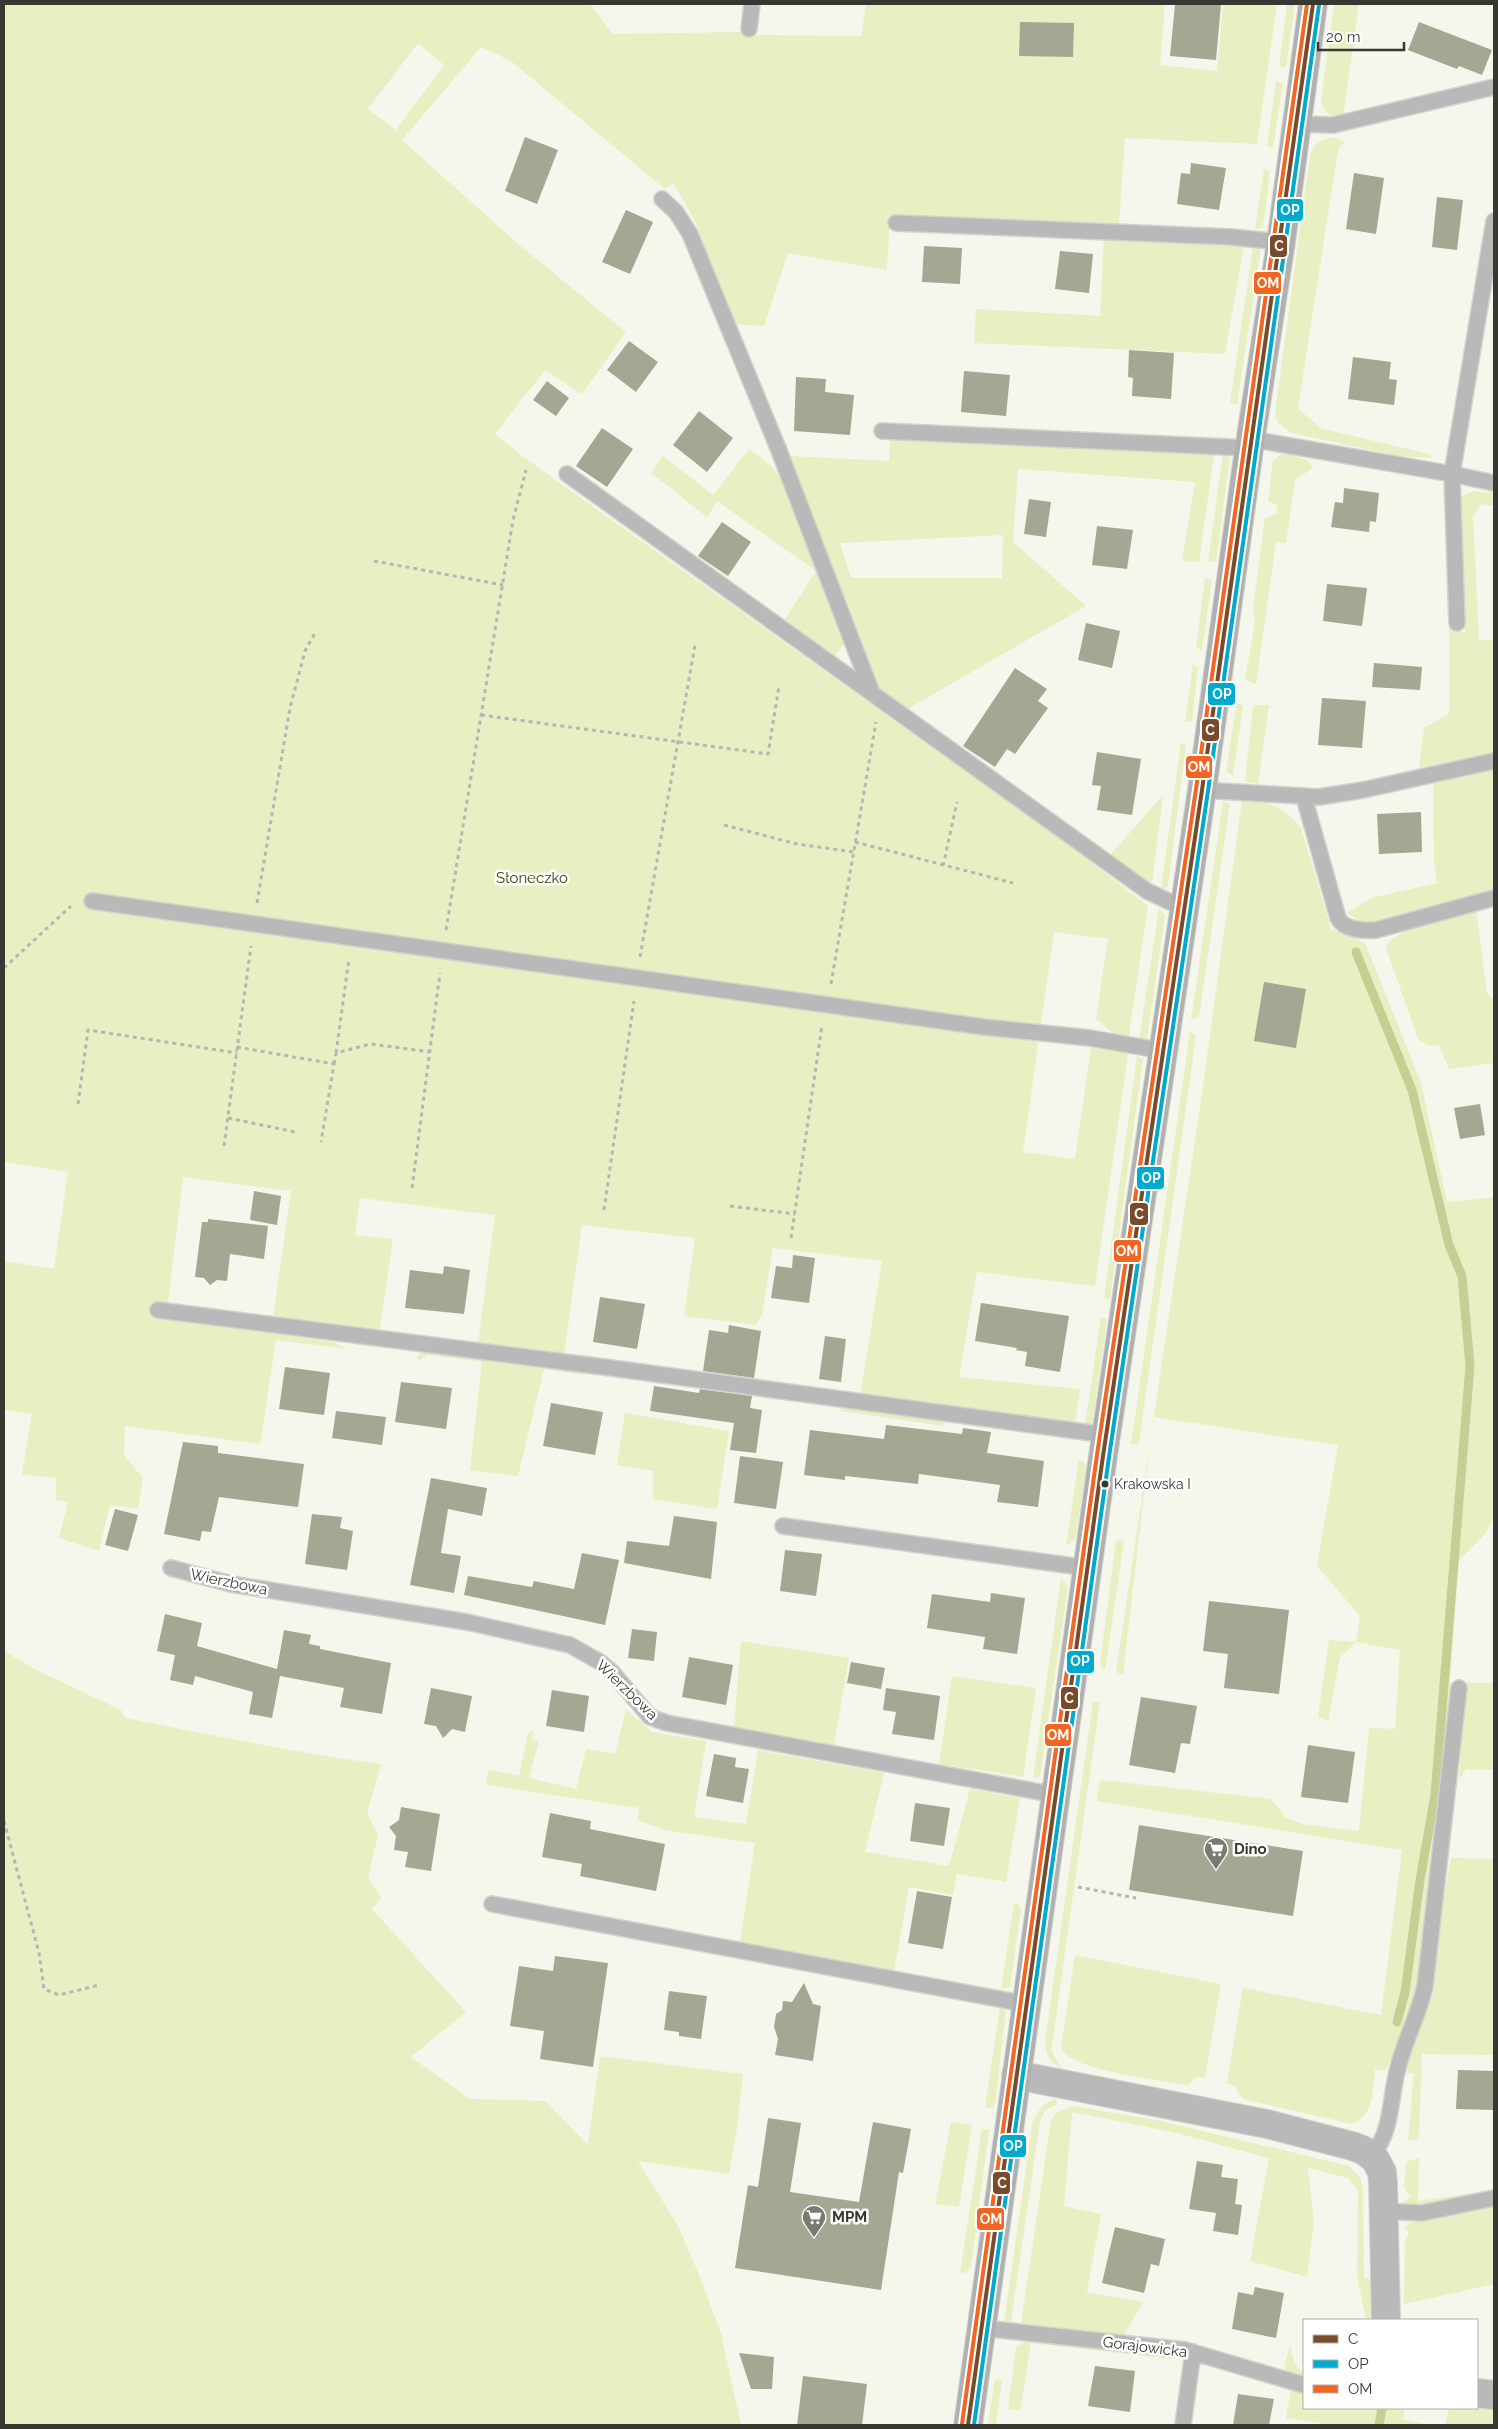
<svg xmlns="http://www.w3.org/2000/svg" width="1498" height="2429" font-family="Raleway,sans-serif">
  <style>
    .green { fill: #e7efc3; fill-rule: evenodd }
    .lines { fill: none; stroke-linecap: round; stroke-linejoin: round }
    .stream { stroke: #c5cf93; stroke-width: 9 }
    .building { fill: #a4a792 }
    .service-casing { stroke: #d2d4cc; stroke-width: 18 }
    .minor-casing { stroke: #d2d4cc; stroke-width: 30 }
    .primary-casing { stroke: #d2d4cc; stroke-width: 30 }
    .path { stroke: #b6b6b5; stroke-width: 3; stroke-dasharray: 4 4; stroke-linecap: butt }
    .service { stroke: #b9b9ba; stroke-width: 15 }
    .minor { stroke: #b9b9ba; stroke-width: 28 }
    .primary { stroke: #afb1b1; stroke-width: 28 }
    .bus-1-casing { stroke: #fff; stroke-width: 8 }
    .bus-2-casing { stroke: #fff; stroke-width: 8 }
    .bus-3-casing { stroke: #fff; stroke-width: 8 }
    .bus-1 { stroke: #7a4b2a; stroke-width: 4 }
    .bus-2 { stroke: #00a9ce; stroke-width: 4 }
    .bus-3 { stroke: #f26522; stroke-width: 4 }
    .bus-dot { fill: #363831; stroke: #fff; stroke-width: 2 }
    .labels { text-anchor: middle; stroke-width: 5; stroke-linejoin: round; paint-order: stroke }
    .bus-label { font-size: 14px; fill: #363831; stroke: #fff; text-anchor: start }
    .park-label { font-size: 15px; fill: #3d4403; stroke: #fff }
    .street-label { font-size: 15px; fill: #363831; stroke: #fff }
    .poi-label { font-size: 15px; font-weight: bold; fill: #363831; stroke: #fff; text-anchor: start }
    .line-badge { stroke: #fff; stroke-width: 2 }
    .badge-label { font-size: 14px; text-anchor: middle; font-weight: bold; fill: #fff }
  </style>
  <rect width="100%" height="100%" fill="#f5f7ed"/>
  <path class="green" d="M4,4H590L613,34L738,32L758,35L861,36L866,4H1165L1160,65L1217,71L1223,4H1277L1257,144L1125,138L1119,225L890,216L887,270L788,253L764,326L734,324L696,223L673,182L665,189L511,61L481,47L402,140L518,244L626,332L582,394L545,370L495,434L522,456L1065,842L1148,906L1128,1041L1114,1034L1096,1019L1108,939L1054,932L1023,1152L1075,1159L1091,1048L1119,1051L1128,1054L1095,1286L977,1272L959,1377L1080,1389L1075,1424L860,1396L882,1261L773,1248L762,1315L755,1325L684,1316L695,1238L582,1225L564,1355L478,1343L495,1215L360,1198L355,1235L393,1239L380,1328L376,1331L278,1319L273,1317L291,1191L183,1177L168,1302L167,1305H156L154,1316L332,1342L347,1349L276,1340L260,1444L125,1426L124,1455L143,1478L138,1509L110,1505L99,1551L59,1538L68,1502L56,1500V1478L22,1474L32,1414L4,1410V1261L54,1269L68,1172L4,1162ZM418,43L444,65L396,130L368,109Z
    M1287,4H1295L1286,67H1279Z
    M1334,4H1359L1343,116C1330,117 1323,113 1321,100Z
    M1276,81L1283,83L1273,148L1267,146Z
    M1329,138H1335L1346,143L1340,146L1337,156L1298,408L1320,428L1429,454L1431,458L1398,456L1292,433L1277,422L1275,413L1310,156C1313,145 1318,141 1329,138Z
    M1264,169L1270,171L1263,228L1255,229Z
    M1104,236L1244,245L1225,354L974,343L976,309L1100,316Z
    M1253,246L1261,249L1237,404L1230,403Z
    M890,438L1214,455L1199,562L1182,561L1195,482L1018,469L1013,542L1086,606L906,710L885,695L877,684L861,650L789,456L889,461ZM1003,535L1002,578H851L840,543Z
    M749,449L771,466L780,477L844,644L834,658L783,622L816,571L717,501L707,517L651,473L663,456L713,495Z
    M1223,454L1230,457L1216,562L1208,561Z
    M1289,454L1307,460L1313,468L1295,480L1286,543L1276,542L1256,684L1245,680L1255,622L1253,608L1265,518L1278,513L1276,504L1268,502L1273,461L1280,455Z
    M1473,491L1494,493V506L1482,504L1473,516L1479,641L1494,639V753L1419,768L1424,728L1449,714V626L1465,634L1459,504L1461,497Z
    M1205,578L1212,580L1202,650L1196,648Z
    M1193,664L1198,668L1192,722H1185Z
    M1237,703L1243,706L1233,776L1226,771Z
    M1253,705H1269L1258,784L1245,781Z
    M1181,743L1186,744L1168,887L1161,889Z
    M1494,769V889L1372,924L1361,922L1347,913L1371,898L1437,883L1434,860L1433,781Z
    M1163,795L1152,883L1110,855Z
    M1242,800C1270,802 1283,806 1301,828L1331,929L1356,937L1366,945L1421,1083L1447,1202L1494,1197V1517L1485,1534L1459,1560L1450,1683H1454L1419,1984L1409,2021L1385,2071L1375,2069C1373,2089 1374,2117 1351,2124L1247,2100L1239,2095L1236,2086L1227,2083L1243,1988L1381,2015L1402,1850L1097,1801L1100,1780L1271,1799L1286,1818L1303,1824L1359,1831L1369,1728L1395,1729L1400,1650L1356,1642L1340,1657L1328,1721L1318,1717L1329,1640L1356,1642L1360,1616L1317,1566L1338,1445L1153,1417L1123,1675L1116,1672L1203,1086Z
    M1223,802L1230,803L1199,1017L1191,1020Z
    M1476,907L1487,994L1494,999V1063L1449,1069L1439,1045L1430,1046L1418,1039L1386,948C1391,929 1457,913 1476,907Z
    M1159,908L1165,916L1147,1039L1139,1040Z
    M1190,1032L1196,1036L1139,1443L1131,1445Z
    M1137,1056L1143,1059L1110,1299L1104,1298Z
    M1101,1317L1107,1319L1092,1425H1085Z
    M422,1351L583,1371L585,1375L544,1369L518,1476L470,1470L482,1362L428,1355L420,1360L416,1359Z
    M841,1406L1057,1434L1073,1439L946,1422L943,1426L840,1411Z
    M625,1413L729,1431L717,1509L653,1499V1471L617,1465Z
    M1079,1459L1087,1465L1075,1540L1066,1546Z
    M1116,1540L1124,1541L1105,1670L1100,1664Z
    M1061,1578L1068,1587L1040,1776L1033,1778Z
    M741,1641L849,1658L834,1745L734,1727Z
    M4,1651L36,1670L121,1710L125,1718C210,1735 295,1752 381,1764L367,1813L378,1835L368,1877L381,1898L372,1909L466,2012L411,2057L470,2099L545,2101L588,2145L600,2056L743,2074L737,2128L729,2174L638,2161L678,2226L700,2277L721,2333L741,2425H4Z
    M952,1676L1036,1688L1023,1777L939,1764Z
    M1465,1683H1494V1770L1466,1769L1459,1780Z
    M1100,1701L1052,2046V2052L1063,2070C1050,2063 1045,2054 1045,2041L1093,1702Z
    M626,1709L652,1732L706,1741L694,1817L746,1824L758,1750L884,1773L865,1852L949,1866L970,1789L1020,1798L1006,1882L957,1874L953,1895L909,1887L894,1971L740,1943L755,1843L664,1830L637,1820L639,1808L486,1785L488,1770L519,1776L528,1733L534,1730L532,1740L539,1741L529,1778L576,1789L586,1749L615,1754Z
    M1451,1858L1494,1859V2055L1422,2054L1419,2139L1408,2140L1414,2074L1407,2073L1408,2064L1425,2007Z
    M1014,1903L1019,1905L1021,1910L1010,1987L1001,1989Z
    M1075,1955L1221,1984L1205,2078L1197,2077L1187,2085C1162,2080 1068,2071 1061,2047Z
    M1000,2007L1006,2012L995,2103L992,2109L985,2107Z
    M1056,2098L1057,2104L1045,2111L1040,2121L1011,2321L1004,2322L1033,2120L1042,2106Z
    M1074,2106L1161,2121L1349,2166L1361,2179L1363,2188L1364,2278L1373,2279L1374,2320H1366L1357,2276L1358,2191L1348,2178L1308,2168L1314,2222L1307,2277L1250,2261L1269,2158L1173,2132L1072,2112L1064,2206L1101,2214L1087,2292L1143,2302L1124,2335L1021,2323L1051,2120L1056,2113Z
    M951,2122L972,2125L959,2207L935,2204Z
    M982,2129L989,2130L971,2267L967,2272L960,2273Z
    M1419,2158L1418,2201L1494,2190V2193L1423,2207H1411L1403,2203L1410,2196L1404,2188L1406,2162Z
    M1494,2205V2284L1404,2304L1405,2242L1409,2233L1404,2228L1411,2222L1422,2219Z
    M1026,2341L1170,2356L1171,2359L1031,2343L1020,2411L1008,2409L1016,2348Z
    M1290,2345C1293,2355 1293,2367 1304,2372V2376L1284,2369Z
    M995,2379L1002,2380L996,2425H988Z
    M1291,2390L1304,2392V2408H1405L1403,2419L1429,2425H1331L1286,2418Z
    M1477,2402L1494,2404V2425H1445L1449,2408H1477Z"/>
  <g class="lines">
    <path class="stream" d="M1356,952L1412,1090L1449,1245L1462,1276L1470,1366L1435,1795L1420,1880L1405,1992L1397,2022
      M1379,2425L1382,2408"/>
  </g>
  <path class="building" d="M1175,4H1221L1216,60L1170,56Z
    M1020,22L1074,23L1073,57L1019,56Z
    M1419,22L1492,50L1482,75L1459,66L1457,69L1408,50Z
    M525,137L558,150L537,204L505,191Z
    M1191,163L1226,168L1219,210L1177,204L1181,173L1190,174Z
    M1354,173L1384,178L1376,234L1346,229Z
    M1437,197L1463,200L1457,250L1432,247Z
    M626,210L653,222L630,274L602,262Z
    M924,246L962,248L960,284L922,282Z
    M1060,251L1093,254L1089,293L1055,289Z
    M629,341L658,362L636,392L607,370Z
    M1129,350L1174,353L1171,399L1132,396L1133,378L1128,377Z
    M1353,357L1391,362L1389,379L1397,380L1394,405L1348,399Z
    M964,371L1010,375L1006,416L961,412Z
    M796,377L826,379L825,392L854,395L850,435L794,431Z
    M547,381L569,398L556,416L533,400Z
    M699,411L733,438L707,472L673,445Z
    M602,428L633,449L607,487L576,466Z
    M1344,488L1379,493L1376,522L1370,521L1369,532L1331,527L1335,502L1343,503Z
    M1029,499L1051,502L1046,537L1024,534Z
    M722,522L751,542L728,576L698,556Z
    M1097,526L1133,530L1127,569L1092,565Z
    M1327,584L1367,588L1362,626L1323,621Z
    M1086,623L1120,631L1112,668L1078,660Z
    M1374,663L1422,667L1420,690L1372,687Z
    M1015,668L1047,689L1038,701L1048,708L1015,754L1007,749L995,767L963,746Z
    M1322,698L1366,701L1362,748L1318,745Z
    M1097,752L1141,759L1132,815L1097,810L1101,786L1092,785Z
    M1421,812L1422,852L1379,854L1377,814Z
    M1264,982L1306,989L1296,1048L1254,1041Z
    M1480,1104L1485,1135L1460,1139L1454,1108Z
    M254,1191L281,1196L277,1225L250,1220Z
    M208,1219L268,1226L264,1259L230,1254L227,1281L217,1280L210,1285L204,1278L195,1277L202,1222H208Z
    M793,1255L815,1258L809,1303L771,1298L776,1266L792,1268Z
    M444,1266L470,1270L464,1314L405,1308L410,1270L443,1274Z
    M600,1297L645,1304L637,1349L593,1342Z
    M981,1303L1069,1316L1060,1372L1025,1366L1027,1352L1016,1350L1017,1348L975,1341Z
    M729,1325L761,1331L754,1378L703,1371L709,1330L728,1333Z
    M825,1336L846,1339L841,1382L819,1379Z
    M285,1367L330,1373L324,1415L279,1409Z
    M401,1382L452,1388L446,1429L395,1422Z
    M654,1386L699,1393L700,1389L752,1396L750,1408L762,1410L756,1453L730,1450L734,1423L650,1411Z
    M551,1403L603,1412L595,1455L543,1446Z
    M336,1411L386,1417L382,1445L332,1438Z
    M886,1425L962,1434L963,1428L991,1432L987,1453L1044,1461L1038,1507L997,1502L1000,1485L919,1474L918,1484L845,1476V1480L804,1475L810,1430L884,1439Z
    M183,1442L218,1446V1453L304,1464L298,1507L219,1497L211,1532L202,1531L200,1541L164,1534Z
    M740,1456L783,1462L776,1509L734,1503Z
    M431,1478L487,1488L482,1516L448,1509L441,1553L461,1556L454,1593L410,1585Z
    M115,1509L138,1515L128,1551L105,1545Z
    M312,1514L342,1517L340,1528L353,1531L347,1570L305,1564Z
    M674,1516L717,1522L711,1579L624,1563L627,1541L669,1546Z
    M785,1550L822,1554L816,1596L780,1591Z
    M582,1553L619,1560L605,1625L464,1595L468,1576L532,1587L534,1581L574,1589Z
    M991,1593L1025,1598L1017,1654L983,1649L985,1637L927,1628L932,1594L990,1602Z
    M1209,1601L1289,1610L1279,1694L1224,1688L1228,1654L1203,1651Z
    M165,1614L202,1623L197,1646L277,1669L284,1630L311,1635L309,1644L320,1646V1649L391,1663L382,1714L340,1707L344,1688L280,1676L272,1718L249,1714L253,1692L195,1676L193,1685L170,1680L175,1655L157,1651Z
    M632,1629L657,1632L654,1661L628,1658Z
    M689,1657L733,1665L726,1705L682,1697Z
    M851,1662L885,1668L881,1689L847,1683Z
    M431,1688L472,1696L465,1732L452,1729L443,1738L436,1726L424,1724Z
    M886,1688L940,1696L934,1740L892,1734L896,1712L883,1710Z
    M552,1690L589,1696L584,1732L546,1726Z
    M1141,1697L1197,1706L1190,1744L1181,1743L1175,1773L1129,1765Z
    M1308,1745L1355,1752L1348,1803L1301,1797Z
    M714,1754L736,1758L735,1767L749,1769L743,1803L706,1796Z
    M915,1803L950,1808L944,1846L910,1841Z
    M401,1807L440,1814L431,1871L405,1867L408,1852L394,1850L396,1836L389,1827L399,1820Z
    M550,1813L591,1821L590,1829L665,1844L656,1891L580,1876L582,1864L542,1857Z
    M1139,1825L1303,1851L1293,1916L1129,1890Z
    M917,1891L952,1897L943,1949L908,1943Z
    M555,1956L608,1963L593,2067L540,2059L544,2031L510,2026L519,1966L553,1971Z
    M804,1983L813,2004L821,2006L813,2061L775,2055L778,2039L774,2027L776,2014L782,2010L783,2001L792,2002Z
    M669,1991L707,1996L701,2039L679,2036V2032L664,2030Z
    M1458,2070L1494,2071V2110L1456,2109Z
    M768,2118L801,2123L790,2192L859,2202L873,2122L911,2129L903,2173L899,2172L881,2290L735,2268L748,2185L758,2187Z
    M1197,2161L1223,2165L1221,2177L1238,2179L1235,2204L1242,2205L1238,2235L1213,2231L1216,2213L1189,2209Z
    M1115,2227L1165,2239L1159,2266L1151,2264L1144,2293L1102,2283Z
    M1255,2287L1284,2293L1276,2338L1232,2329L1238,2292L1253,2295Z
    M739,2353L774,2357L772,2389H751Z
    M1095,2366L1135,2371L1130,2412L1088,2406Z
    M803,2376L867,2384L862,2425H797Z
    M1238,2394L1274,2399L1269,2425H1233Z"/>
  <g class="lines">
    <g class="service-casing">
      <path id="service" d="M749,29L752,4
        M1297,124L1333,125L1494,87
        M662,199L676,212L690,234L778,448L872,693
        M896,223L1231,237L1281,242
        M882,431L1249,448
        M1251,439L1452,474L1494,483
        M567,474L1147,891L1185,909
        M1457,623L1452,474L1494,221
        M1202,790L1319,797L1363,790L1494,761
        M1304,797L1338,918C1344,930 1364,931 1376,930L1494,898
        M92,901L984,1027L1090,1038L1164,1051
        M158,1310L604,1367L1107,1435
        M783,1526L1088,1568
        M171,1568L231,1584L467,1622L570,1645L600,1662L612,1672L650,1717L667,1723L1056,1795
        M492,1904L1026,2004
        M1372,2156C1394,2128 1389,2097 1399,2064C1406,2038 1419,2013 1425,1986L1459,1688
        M1383,2211L1422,2213L1494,2198
        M982,2328L1185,2350L1304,2385
        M1183,2425L1193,2352"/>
    </g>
    <g class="minor-casing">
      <path id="minor" d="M1016,2075L1267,2124L1352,2146L1363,2150L1375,2159L1382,2172L1383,2183L1386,2320
        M1477,2393L1494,2395"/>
    </g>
    <g class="primary-casing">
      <path id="primary" d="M968,2425L1103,1456L1202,790L1248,456L1281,242L1313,4"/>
    </g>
    <path class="path" d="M374,561L503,585
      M481,715L768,754L779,686
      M724,825L797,844L854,852
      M855,842L1013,883
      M943,866L957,802
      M257,903L290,708L305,651L315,633
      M446,930L513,520L526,470
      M640,957L695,645
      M4,968L71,906
      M831,984L876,722
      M237,1047L334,1064L321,1142
      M336,1053L349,959
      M334,1064L336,1053L371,1044L430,1052
      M78,1104L88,1030L237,1053
      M228,1118L295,1132
      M224,1146L251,946
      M412,1188L440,973
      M730,1206L795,1214
      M604,1210L634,1001
      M791,1238L822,1025
      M4,1821L39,1953L44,1989L59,1995L99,1985
      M1078,1887L1136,1898"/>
    <use href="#service" class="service"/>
    <use href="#minor" class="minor"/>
    <use href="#primary" class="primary"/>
    <g class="bus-1-casing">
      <path id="bus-1" d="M968,2425L1103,1456L1202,790L1313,4"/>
    </g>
    <g class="bus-2-casing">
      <path id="bus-2" d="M974,2425L1109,1457L1208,791L1319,5"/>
    </g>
    <g class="bus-3-casing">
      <path id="bus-3" d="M962,2424L1097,1455L1196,789L1307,4"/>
    </g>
    <use href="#bus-1" class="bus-1"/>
    <use href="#bus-2" class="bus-2"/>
    <use href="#bus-3" class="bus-3"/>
  </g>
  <defs>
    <g id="supermarket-pin" transform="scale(1.25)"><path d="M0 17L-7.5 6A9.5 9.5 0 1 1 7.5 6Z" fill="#797b73" stroke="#fff"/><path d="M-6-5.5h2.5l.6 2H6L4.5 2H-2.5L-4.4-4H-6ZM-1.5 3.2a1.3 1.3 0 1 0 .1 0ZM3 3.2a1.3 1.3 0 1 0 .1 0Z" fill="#fff"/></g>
  </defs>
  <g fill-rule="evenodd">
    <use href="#supermarket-pin" x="1216" y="1849"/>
    <use href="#supermarket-pin" x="814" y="2217"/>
  </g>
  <circle class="bus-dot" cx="1105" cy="1484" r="4.5"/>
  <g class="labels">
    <g class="bus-label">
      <text x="1114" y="1489">Krakowska I</text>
    </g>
    <g class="park-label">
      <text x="532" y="883">Słoneczko</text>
    </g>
    <g class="street-label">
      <text transform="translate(229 1582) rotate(12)" y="5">Wierzbowa</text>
      <text transform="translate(627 1690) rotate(44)" y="5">Wierzbowa</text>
      <text transform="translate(1145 2347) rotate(7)" y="5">Gorajowicka</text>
    </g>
    <g class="poi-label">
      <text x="1234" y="1854">Dino</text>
      <text x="832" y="2222">MPM</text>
    </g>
  </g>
  <g class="line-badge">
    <rect x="1276" y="198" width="28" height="24" rx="5" fill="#00a9ce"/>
    <rect x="1269" y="234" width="19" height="24" rx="5" fill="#7a4b2a"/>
    <rect x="1253" y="271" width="29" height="24" rx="5" fill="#f26522"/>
    <rect x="1207" y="682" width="29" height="24" rx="5" fill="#00a9ce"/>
    <rect x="1201" y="718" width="19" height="24" rx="5" fill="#7a4b2a"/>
    <rect x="1185" y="755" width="28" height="24" rx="5" fill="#f26522"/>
    <rect x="1136" y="1166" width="29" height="24" rx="5" fill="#00a9ce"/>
    <rect x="1129" y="1202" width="20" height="24" rx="5" fill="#7a4b2a"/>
    <rect x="1113" y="1239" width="29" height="24" rx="5" fill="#f26522"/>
    <rect x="1066" y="1650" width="29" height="24" rx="5" fill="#00a9ce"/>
    <rect x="1060" y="1686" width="19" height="24" rx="5" fill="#7a4b2a"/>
    <rect x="1044" y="1723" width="28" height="24" rx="5" fill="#f26522"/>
    <rect x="999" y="2134" width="28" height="24" rx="5" fill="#00a9ce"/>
    <rect x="992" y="2171" width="19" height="24" rx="5" fill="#7a4b2a"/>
    <rect x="976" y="2207" width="29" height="24" rx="5" fill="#f26522"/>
  </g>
  <g class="badge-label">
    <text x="1290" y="215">OP</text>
    <text x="1279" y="251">C</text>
    <text x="1268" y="288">OM</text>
    <text x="1222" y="699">OP</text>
    <text x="1210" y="735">C</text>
    <text x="1199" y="772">OM</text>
    <text x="1151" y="1183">OP</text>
    <text x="1139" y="1219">C</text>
    <text x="1127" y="1256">OM</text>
    <text x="1080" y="1666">OP</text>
    <text x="1069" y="1703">C</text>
    <text x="1058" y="1740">OM</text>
    <text x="1013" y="2151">OP</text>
    <text x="1002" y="2188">C</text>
    <text x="991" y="2224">OM</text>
  </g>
  <rect width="1498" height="2429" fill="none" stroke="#363831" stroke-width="10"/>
  <rect x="1303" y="2319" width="175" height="90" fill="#ffffff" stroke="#afafad"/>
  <rect x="1313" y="2335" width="25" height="8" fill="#7a4b2a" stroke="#afafad"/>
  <text x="1348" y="2344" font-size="15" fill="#363831">C</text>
  <rect x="1313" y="2360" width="25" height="8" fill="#00a9ce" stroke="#afafad"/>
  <text x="1348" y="2369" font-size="15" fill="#363831">OP</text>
  <rect x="1313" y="2385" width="25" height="8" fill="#f26522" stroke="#afafad"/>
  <text x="1348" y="2394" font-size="15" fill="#363831">OM</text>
  <path d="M1318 42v8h86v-8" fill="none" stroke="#363831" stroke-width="2.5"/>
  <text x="1326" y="42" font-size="15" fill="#363831" stroke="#ffffff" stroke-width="4" paint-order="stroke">20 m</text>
</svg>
